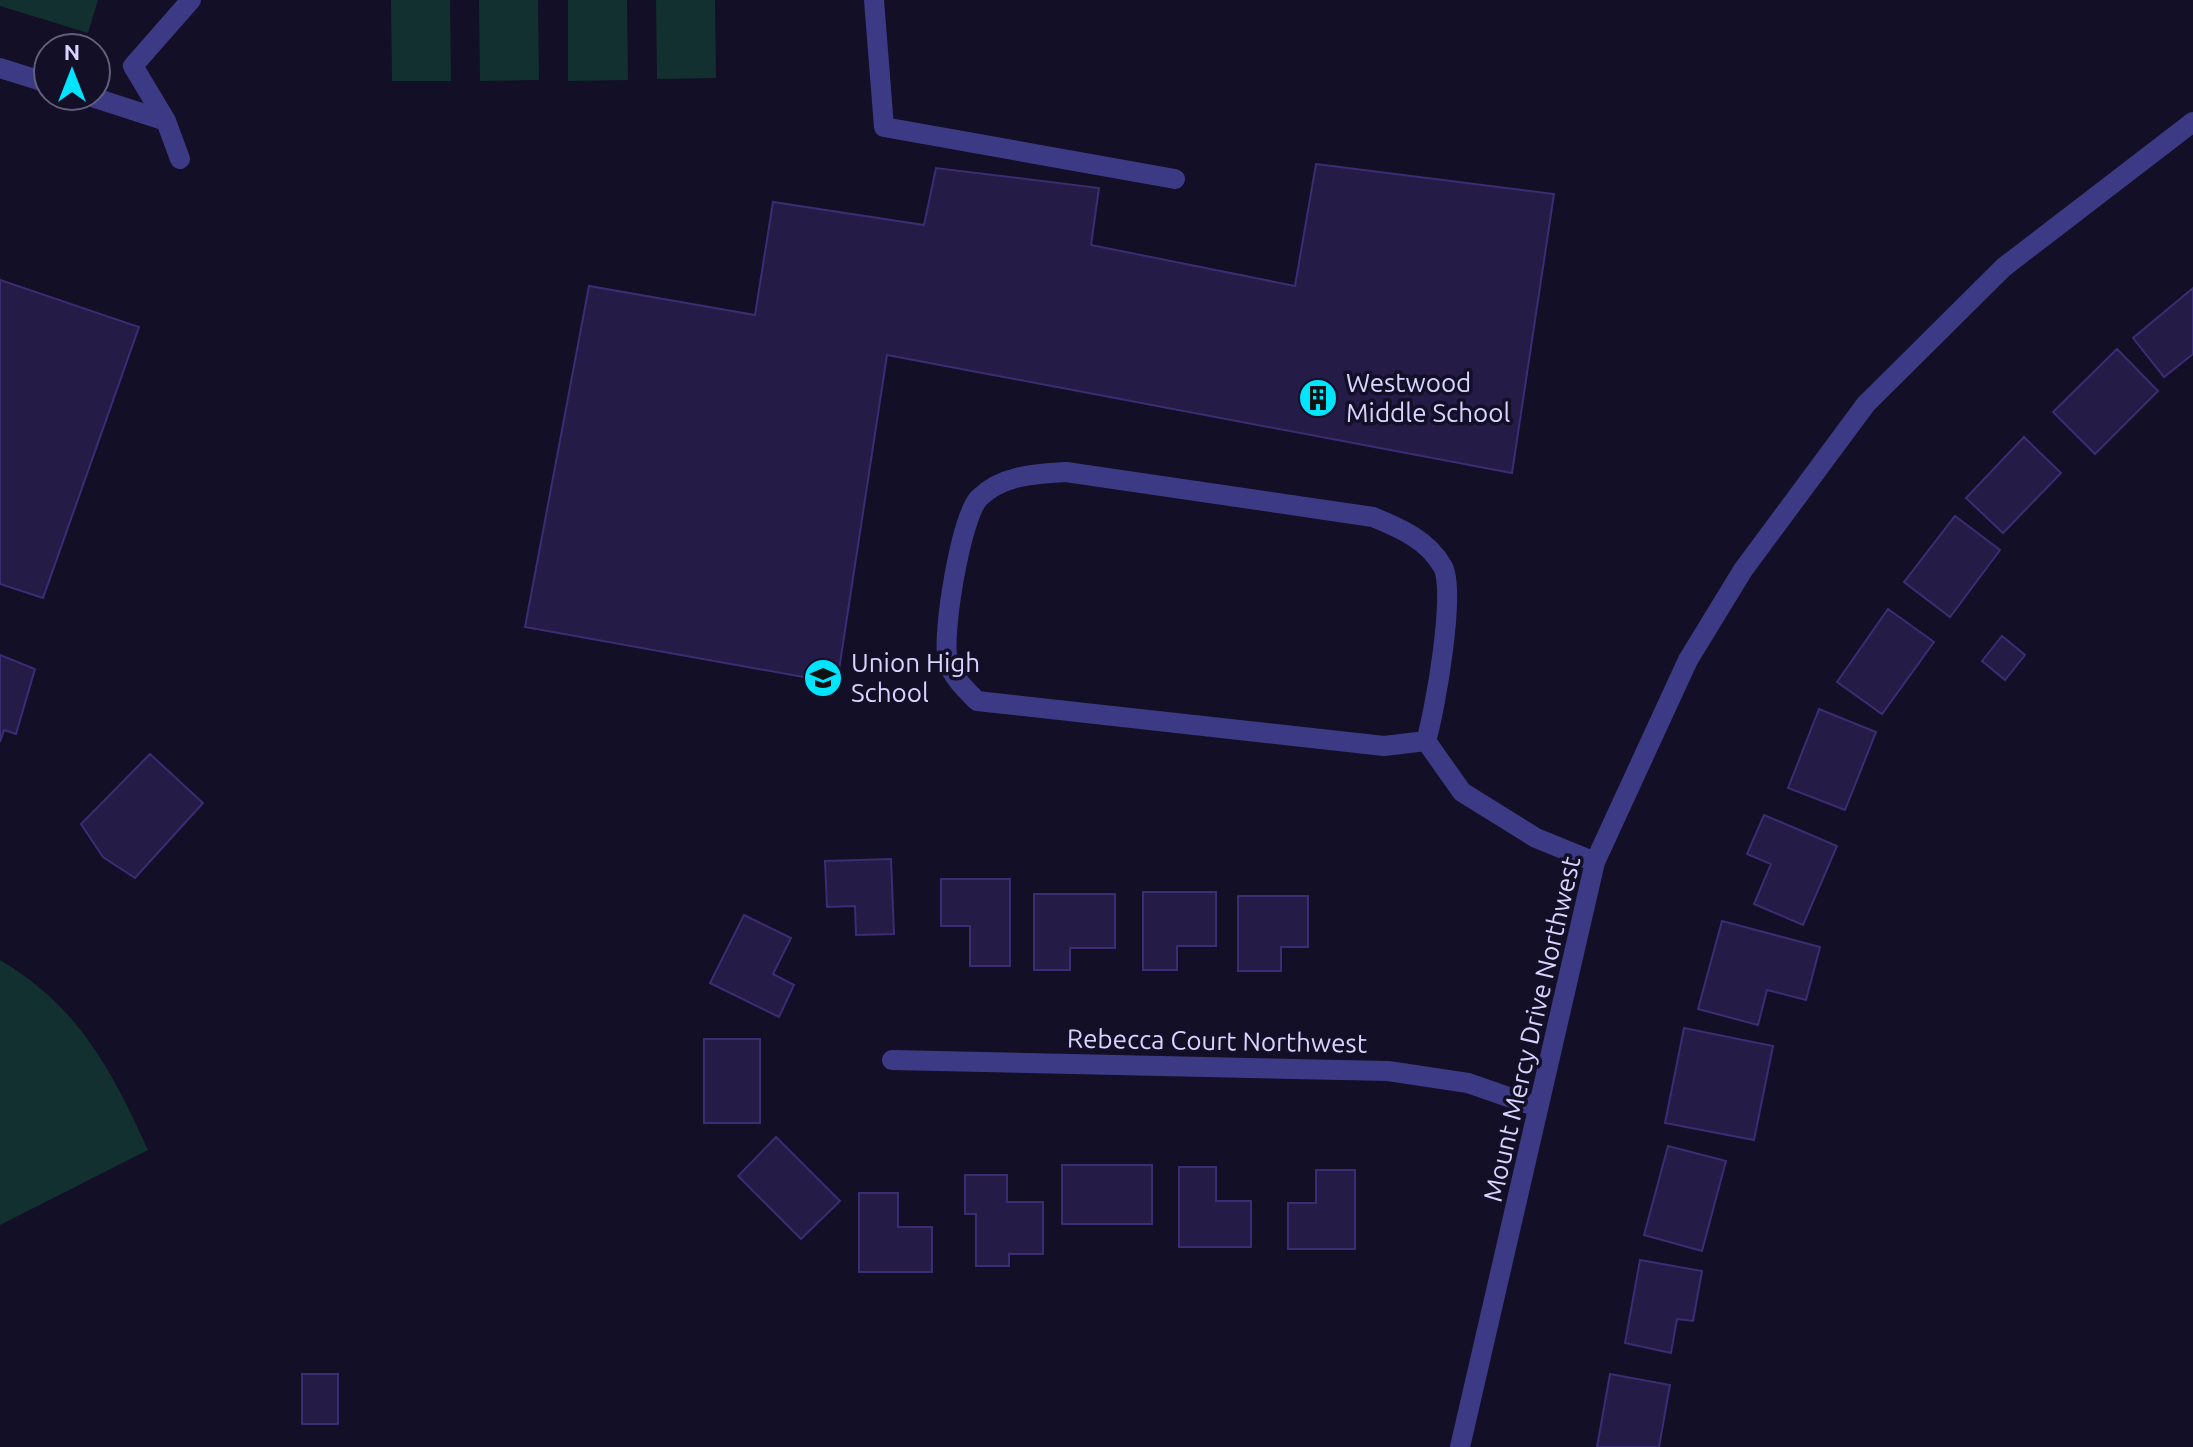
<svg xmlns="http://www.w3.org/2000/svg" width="2193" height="1447" font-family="Ubuntu,sans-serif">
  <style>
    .green { fill: #12302f }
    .building { fill: #241b47; stroke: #3b2d73; stroke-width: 2 }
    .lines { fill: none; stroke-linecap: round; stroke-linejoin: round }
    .minor { stroke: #3d3a85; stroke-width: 20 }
    .labels { text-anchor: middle; stroke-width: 7; stroke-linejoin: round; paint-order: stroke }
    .poi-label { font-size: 26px; fill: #d9d4ff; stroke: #130f26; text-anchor: start }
    .street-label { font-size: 26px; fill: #d9d4ff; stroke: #130f26 }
  </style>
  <rect width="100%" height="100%" fill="#130f26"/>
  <path class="green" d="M0,0H98L88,33L0,6Z
    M391,0H450L451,81H392Z
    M479,0H538L539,80L480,81Z
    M568,0H627L628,80L568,81Z
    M656,0H715L716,78L657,79Z
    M0,960C79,1007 111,1069 148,1150L0,1225Z"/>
  <path class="building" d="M1316,164L1554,194L1512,473L887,355L837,683L525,627L589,286L755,315L773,202L924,225L936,168L1099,188L1091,245L1295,286Z
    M0,280L139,327L43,598L0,584Z
    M2193,288V354L2164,377L2133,338Z
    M2117,349L2158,391L2095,454L2053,412Z
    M2024,437L2061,473L2003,533L1966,498Z
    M1955,516L2000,550L1950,617L1904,582Z
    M1888,609L1934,642L1882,714L1837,682Z
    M2002,636L2025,655L2005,680L1982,661Z
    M0,655L35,669L16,734L4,730L0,742Z
    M1819,709L1876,732L1845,810L1788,788Z
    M150,754L203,803L135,878L103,857L81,824Z
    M1764,815L1837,846L1803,925L1754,904L1771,864L1747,854Z
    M891,859L894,934L856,935L855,906L827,907L825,861Z
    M941,879H1010V966H970V926H941Z
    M1143,892H1216V946H1177V970H1143Z
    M1034,894H1115V948H1070V970H1034Z
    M1238,896H1308V947H1281V971H1238Z
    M744,915L791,938L773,974L794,985L779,1017L710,983Z
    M1722,921L1820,947L1806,1000L1767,990L1758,1025L1698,1009Z
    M1684,1028L1773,1046L1754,1140L1665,1123Z
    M704,1039H760V1123H704Z
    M776,1137L840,1201L801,1239L738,1176Z
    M1668,1146L1726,1161L1702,1251L1644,1235Z
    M1062,1165H1152V1224H1062Z
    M1179,1167H1216V1201H1251V1247H1179Z
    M1316,1170H1355V1249H1288V1203H1316Z
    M965,1175H1007V1202H1043V1254H1009V1266H976V1214H965Z
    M859,1193H898V1227H932V1272H859Z
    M1640,1260L1702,1271L1693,1321L1677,1319L1671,1353L1625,1343Z
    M302,1374H338V1424H302Z
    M1610,1374L1670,1385L1659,1447H1597Z"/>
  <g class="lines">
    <path class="minor" d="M874,0L884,127L1175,179
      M0,68L48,83
      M89,96L166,121
      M180,159L166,121L133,66L191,0
      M1426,741C1435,711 1456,592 1443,567C1428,540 1400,528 1373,517L1066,472C1035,474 1002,475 979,498C961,517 941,636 948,661C952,677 966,690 977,701L1384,746L1426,741L1462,792L1536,838L1595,862
      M892,1060L1388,1071L1468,1083L1537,1107
      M1460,1447L1595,862L1688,660L1743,570L1866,404L2004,267L2193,122"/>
  </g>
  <defs>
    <g id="building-disc" transform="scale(2)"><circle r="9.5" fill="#00e5ff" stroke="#130f26"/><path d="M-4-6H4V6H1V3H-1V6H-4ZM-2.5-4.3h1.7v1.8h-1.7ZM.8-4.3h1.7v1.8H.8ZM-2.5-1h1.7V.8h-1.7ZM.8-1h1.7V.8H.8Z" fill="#111"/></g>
    <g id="school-disc" transform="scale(2)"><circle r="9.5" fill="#00e5ff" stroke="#130f26"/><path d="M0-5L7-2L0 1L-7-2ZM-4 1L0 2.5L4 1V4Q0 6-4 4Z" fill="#111"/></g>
  </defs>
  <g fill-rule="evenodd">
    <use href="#building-disc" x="1318" y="398"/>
    <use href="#school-disc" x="823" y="678"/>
  </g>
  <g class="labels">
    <g class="poi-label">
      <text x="1346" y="392">Westwood<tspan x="1346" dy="30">Middle School</tspan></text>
      <text x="851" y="672">Union High<tspan x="851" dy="30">School</tspan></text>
    </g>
    <g class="street-label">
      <text transform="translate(1532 1029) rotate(-77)" y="9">Mount Mercy Drive Northwest</text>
      <text transform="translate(1217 1041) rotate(1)" y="9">Rebecca Court Northwest</text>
    </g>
  </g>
  <g transform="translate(72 72)"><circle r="38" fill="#130f26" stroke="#625e7d" stroke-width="2"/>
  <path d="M0-6L14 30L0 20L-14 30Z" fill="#00e5ff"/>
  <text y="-12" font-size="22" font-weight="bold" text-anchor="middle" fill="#d9d4ff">N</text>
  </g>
</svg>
